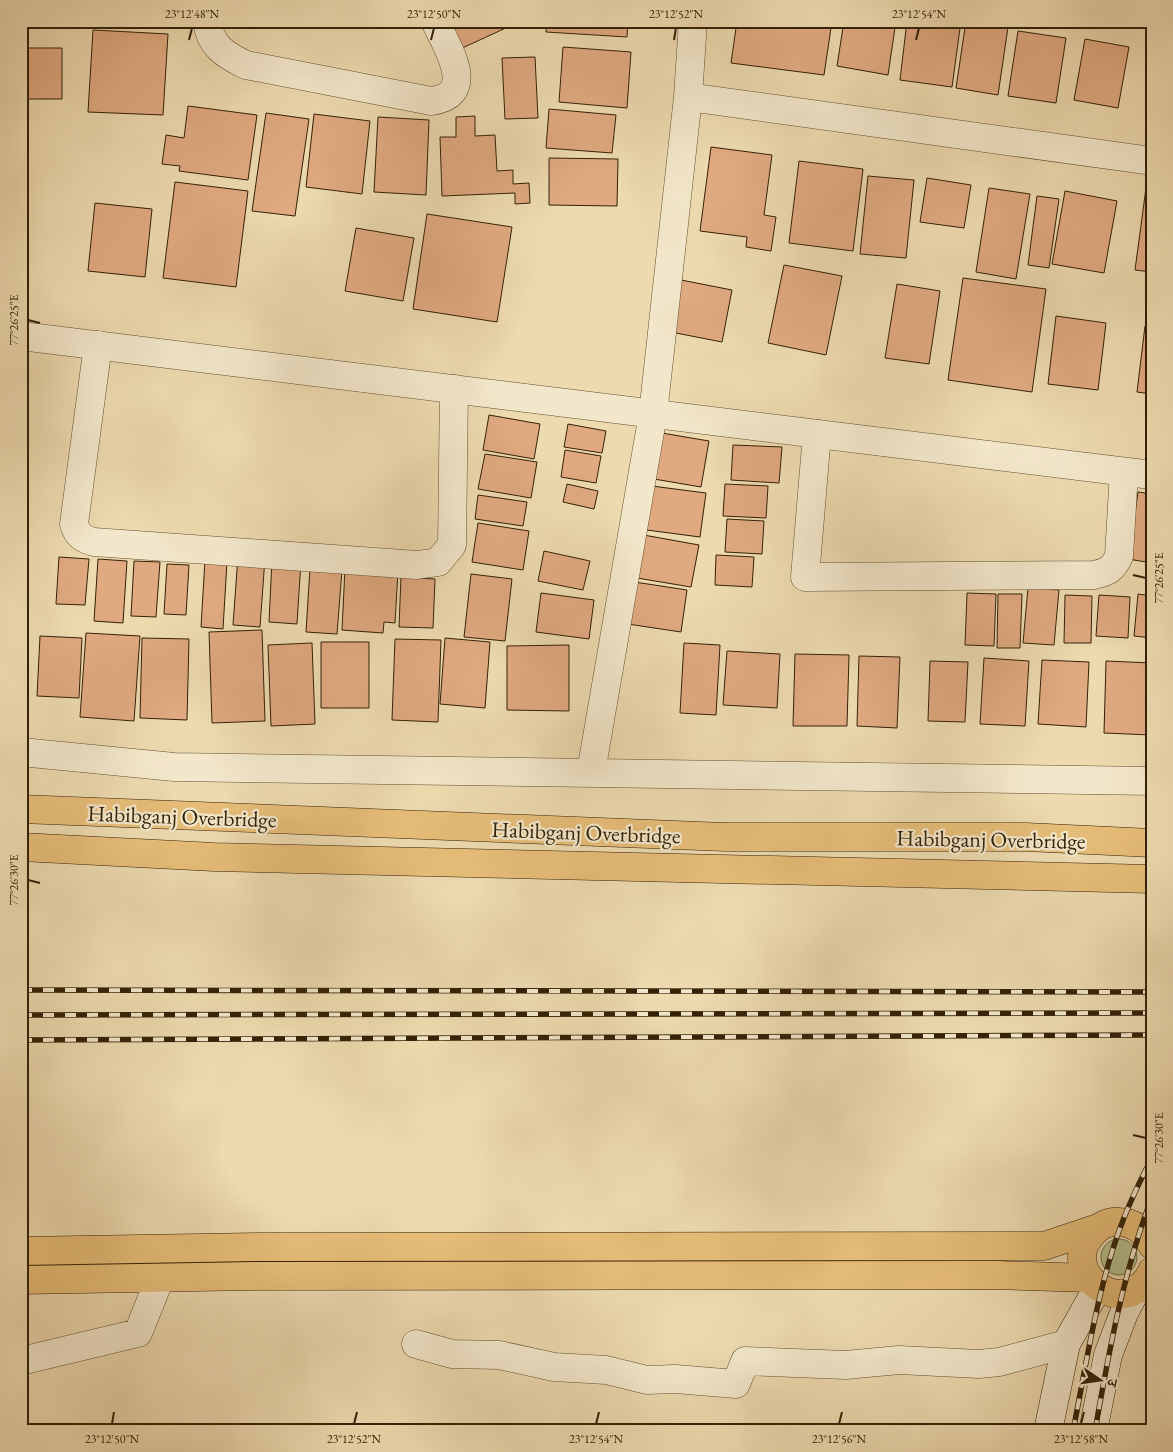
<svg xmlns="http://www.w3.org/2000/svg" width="1173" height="1452" font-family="'EB Garamond','Noto Serif Devanagari',serif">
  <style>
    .green { fill: #b4c08d; stroke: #74704a }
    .building { fill: #e0a980; stroke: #332106 }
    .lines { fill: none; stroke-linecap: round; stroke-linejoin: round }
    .minor-casing { stroke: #624f30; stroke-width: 29 }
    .tertiary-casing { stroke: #624f30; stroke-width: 29 }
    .secondary-casing { stroke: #332106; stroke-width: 29 }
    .primary-casing { stroke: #332106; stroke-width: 29 }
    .minor { stroke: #f3e7cb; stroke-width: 28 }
    .tertiary { stroke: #f3e7cb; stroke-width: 28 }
    .secondary { stroke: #f3e7cb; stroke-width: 28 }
    .primary { stroke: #e6bd78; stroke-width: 28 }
    .rail-casing { stroke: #332106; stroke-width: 5.5 }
    .rail { stroke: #f3e7cb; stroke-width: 4; stroke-dasharray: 11; stroke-linecap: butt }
    .ticks { fill: none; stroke: #332106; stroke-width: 2 }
    .labels { text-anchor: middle; stroke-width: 4.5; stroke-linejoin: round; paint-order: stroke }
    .street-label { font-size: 22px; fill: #332106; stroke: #f3e7cb }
    .neatline { fill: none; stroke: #332106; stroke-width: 2 }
    .ticks-label { font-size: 12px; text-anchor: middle; fill: #332106 }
  </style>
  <rect width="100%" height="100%" fill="#eddaaf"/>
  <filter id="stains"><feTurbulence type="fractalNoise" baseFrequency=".004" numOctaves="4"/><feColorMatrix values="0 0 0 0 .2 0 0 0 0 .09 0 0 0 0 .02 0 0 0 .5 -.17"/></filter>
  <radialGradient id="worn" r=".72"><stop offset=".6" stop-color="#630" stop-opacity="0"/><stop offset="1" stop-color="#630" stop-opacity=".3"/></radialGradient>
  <path class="green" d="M1101 1257a18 18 0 1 1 36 0a18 18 0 1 1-36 0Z"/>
  <path class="building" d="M21,21H63V23L21,22Z
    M445,21H521L458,50Z
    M547,21H628L627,37L546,32Z
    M737,21H832L824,75L731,63Z
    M844,21H896L888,75L837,66Z
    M907,21H961L952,87L900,80Z
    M966,21L1008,27L998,95L956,88Z
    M93,30L168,34L163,115L88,112Z
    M1018,31L1066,38L1056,103L1008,96Z
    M1085,39L1129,47L1118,108L1074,100Z
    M563,47L631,52L627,108L559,102Z
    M21,48H62V99H21Z
    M535,57L538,118L505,119L502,58Z
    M188,106L257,115L248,180L179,171L180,166L162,164L166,135L184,138Z
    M549,109L616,115L612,153L546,148Z
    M266,113L309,119L295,216L252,211Z
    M314,114L370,121L362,194L306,187Z
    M475,116V136L495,135L497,171L513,170V184L529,183L530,203L515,204V193L442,196L440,137H456V117Z
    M378,117L429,120L426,195L374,192Z
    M711,147L772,155L764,215L776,217L771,251L746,247L747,237L700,231Z
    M549,158L618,159L617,206L549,205Z
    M799,161L863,169L853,251L789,243Z
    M868,176L914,180L906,258L860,254Z
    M927,178L971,185L964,228L920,222Z
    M175,182L248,191L236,287L163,278Z
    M989,188L1030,194L1016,279L976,272Z
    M1146,188L1152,189V272L1135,270Z
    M1065,191L1117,201L1104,273L1052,264Z
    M1037,196L1059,199L1049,268L1028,265Z
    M95,203L152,209L145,277L88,271Z
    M427,214L512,227L497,322L413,309Z
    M356,228L414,238L403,301L345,291Z
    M784,265L842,276L826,355L768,343Z
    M963,278L1046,289L1032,392L948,380Z
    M681,280L732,290L722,342L671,332Z
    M897,284L940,291L929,364L885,358Z
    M1056,316L1106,323L1098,390L1048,384Z
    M1145,326L1152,327V394L1137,392Z
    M489,415L540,424L534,459L483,450Z
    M568,424L606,431L602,453L564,447Z
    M656,432L709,441L701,487L648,478Z
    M733,445L782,447L779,483L731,480Z
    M565,450L601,456L596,483L561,477Z
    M485,454L537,462L531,498L478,489Z
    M567,484L598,491L594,509L563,502Z
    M725,484L768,486L766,518L723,516Z
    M644,485L706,493L700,537L639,529Z
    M1138,492L1152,494V563L1128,559Z
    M478,495L527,502L523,526L475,519Z
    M727,519L764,521L762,554L725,552Z
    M478,523L529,531L523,570L472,562Z
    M638,534L699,545L691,587L631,577Z
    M544,551L590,561L583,590L538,581Z
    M716,555L754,557L752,587L715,585Z
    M238,556L265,558L260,627L233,625Z
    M59,557L89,559L85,605L56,604Z
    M98,559L127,561L123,623L94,621Z
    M205,560L227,562L223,629L201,627Z
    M272,560L301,561L297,624L269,622Z
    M134,561L160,562L156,617L131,616Z
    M167,564L189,565L186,615L164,614Z
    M310,568L342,570L337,634L306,632Z
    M345,568L398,571L395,623L384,622L383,633L342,630Z
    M471,574L512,579L505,641L464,637Z
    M401,577L435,579L433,628L399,627Z
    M628,581L687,590L681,632L621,623Z
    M1028,588L1059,590L1054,645L1023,643Z
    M541,593L594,600L589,639L536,632Z
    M967,593L996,594L994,646L965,645Z
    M998,594H1022L1020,648H997Z
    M1138,594L1152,596V638L1134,636Z
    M1065,595L1092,596L1091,643H1064Z
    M1099,595L1130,597L1128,638L1096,636Z
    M262,630L265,721L212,723L209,632Z
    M86,633L140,636L134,721L80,717Z
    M40,636L82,638L79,698L37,696Z
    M142,638L189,639L187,720L140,718Z
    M445,638L490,642L485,708L440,704Z
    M395,639L441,640L438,722L392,720Z
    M321,642H369V708H321Z
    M312,643L315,724L271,726L268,645Z
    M684,643L720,645L716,715L680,713Z
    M569,645V711L507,710V646Z
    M727,651L780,654L777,708L723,705Z
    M795,654L849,655L847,726H793Z
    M859,656L900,657L897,728L857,726Z
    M984,658L1029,661L1025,726L980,724Z
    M1042,660L1089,662L1086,727L1038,724Z
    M930,661L968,662L965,722L928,721Z
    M1106,661L1152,663L1151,735L1104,733Z"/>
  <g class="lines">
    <g class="minor-casing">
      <path id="minor" d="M207,21C210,46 225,55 246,65L431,101C479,95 447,47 435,21
        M688,97L1152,161
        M98,345L74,524C77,535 83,539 94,542L417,565L438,562L452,545L454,389
        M817,434L805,577L1094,575C1108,572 1113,569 1119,556L1124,472
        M21,752L174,767L1152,781
        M591,772L653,414L688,97L693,21
        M416,1344L452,1354L499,1355L554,1367L606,1370L647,1380L675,1379L736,1384L745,1361L846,1365L899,1360L979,1364L999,1362L1066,1344
        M21,1361L138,1333L160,1278"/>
    </g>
    <g class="tertiary-casing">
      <path id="tertiary" d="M21,336L1152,475"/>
    </g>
    <g class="secondary-casing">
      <path id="secondary" d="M1048,1431L1066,1344L1098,1287
        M1093,1431L1108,1355L1124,1313L1137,1288"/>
    </g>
    <g class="primary-casing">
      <path id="primary" d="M21,809L725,837H1026L1152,843
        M21,847L214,857L1152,879
        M1152,1245C1145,1232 1135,1222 1119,1222C1109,1221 1099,1226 1092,1234C1056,1272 1127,1325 1152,1271
        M21,1251L258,1247L1044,1246L1098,1228
        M21,1280L258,1276L997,1275L1089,1278"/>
    </g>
    <use href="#minor" class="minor"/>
    <use href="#tertiary" class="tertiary"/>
    <use href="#secondary" class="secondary"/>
    <use href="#primary" class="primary"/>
    <g class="rail-casing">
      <path id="rail" d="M21,990L1152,992
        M21,1015L1152,1013
        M21,1040L1152,1035
        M1073,1431C1085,1371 1094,1310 1112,1252C1122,1219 1136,1188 1152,1158
        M1095,1431C1109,1351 1123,1273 1152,1197"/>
    </g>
    <use href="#rail" class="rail"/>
  </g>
  <path class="ticks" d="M189,40L192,28M431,40L434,28M674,40L676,28M916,40L919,28M28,320L40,323M1133,575L1146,578M28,880L40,883M1133,1135L1146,1138M112,1424L114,1412M354,1424L357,1412M596,1424L599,1412M839,1424L842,1412M1081,1424L1084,1412"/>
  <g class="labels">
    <g class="street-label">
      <text transform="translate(182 816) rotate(2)" y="8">Habibganj Overbridge</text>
      <text transform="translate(586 832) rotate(2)" y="8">Habibganj Overbridge</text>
      <text transform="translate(991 839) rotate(1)" y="8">Habibganj Overbridge</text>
    </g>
  </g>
  <rect width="1173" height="1452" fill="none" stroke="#eddaaf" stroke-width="55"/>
  <g transform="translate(1100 1380) rotate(103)" stroke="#f3e7cb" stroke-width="4" paint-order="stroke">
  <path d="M0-4L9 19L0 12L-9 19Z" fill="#332106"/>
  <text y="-8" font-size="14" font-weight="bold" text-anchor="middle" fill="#332106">उ</text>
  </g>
  <rect x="28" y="28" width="1118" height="1396" class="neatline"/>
  <g class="ticks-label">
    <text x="192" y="18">23°12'48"N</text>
    <text x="434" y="18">23°12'50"N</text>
    <text x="676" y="18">23°12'52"N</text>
    <text x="919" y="18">23°12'54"N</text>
    <text transform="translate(14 320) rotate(-90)" y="4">77°26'25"E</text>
    <text transform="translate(1159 578) rotate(-90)" y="4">77°26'25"E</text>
    <text transform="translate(14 880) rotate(-90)" y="4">77°26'30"E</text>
    <text transform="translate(1159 1138) rotate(-90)" y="4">77°26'30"E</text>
    <text x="112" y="1443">23°12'50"N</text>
    <text x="354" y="1443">23°12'52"N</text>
    <text x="596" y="1443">23°12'54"N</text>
    <text x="839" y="1443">23°12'56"N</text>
    <text x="1081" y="1443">23°12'58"N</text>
  </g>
  <rect width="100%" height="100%" filter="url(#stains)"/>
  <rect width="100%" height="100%" fill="url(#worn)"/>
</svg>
